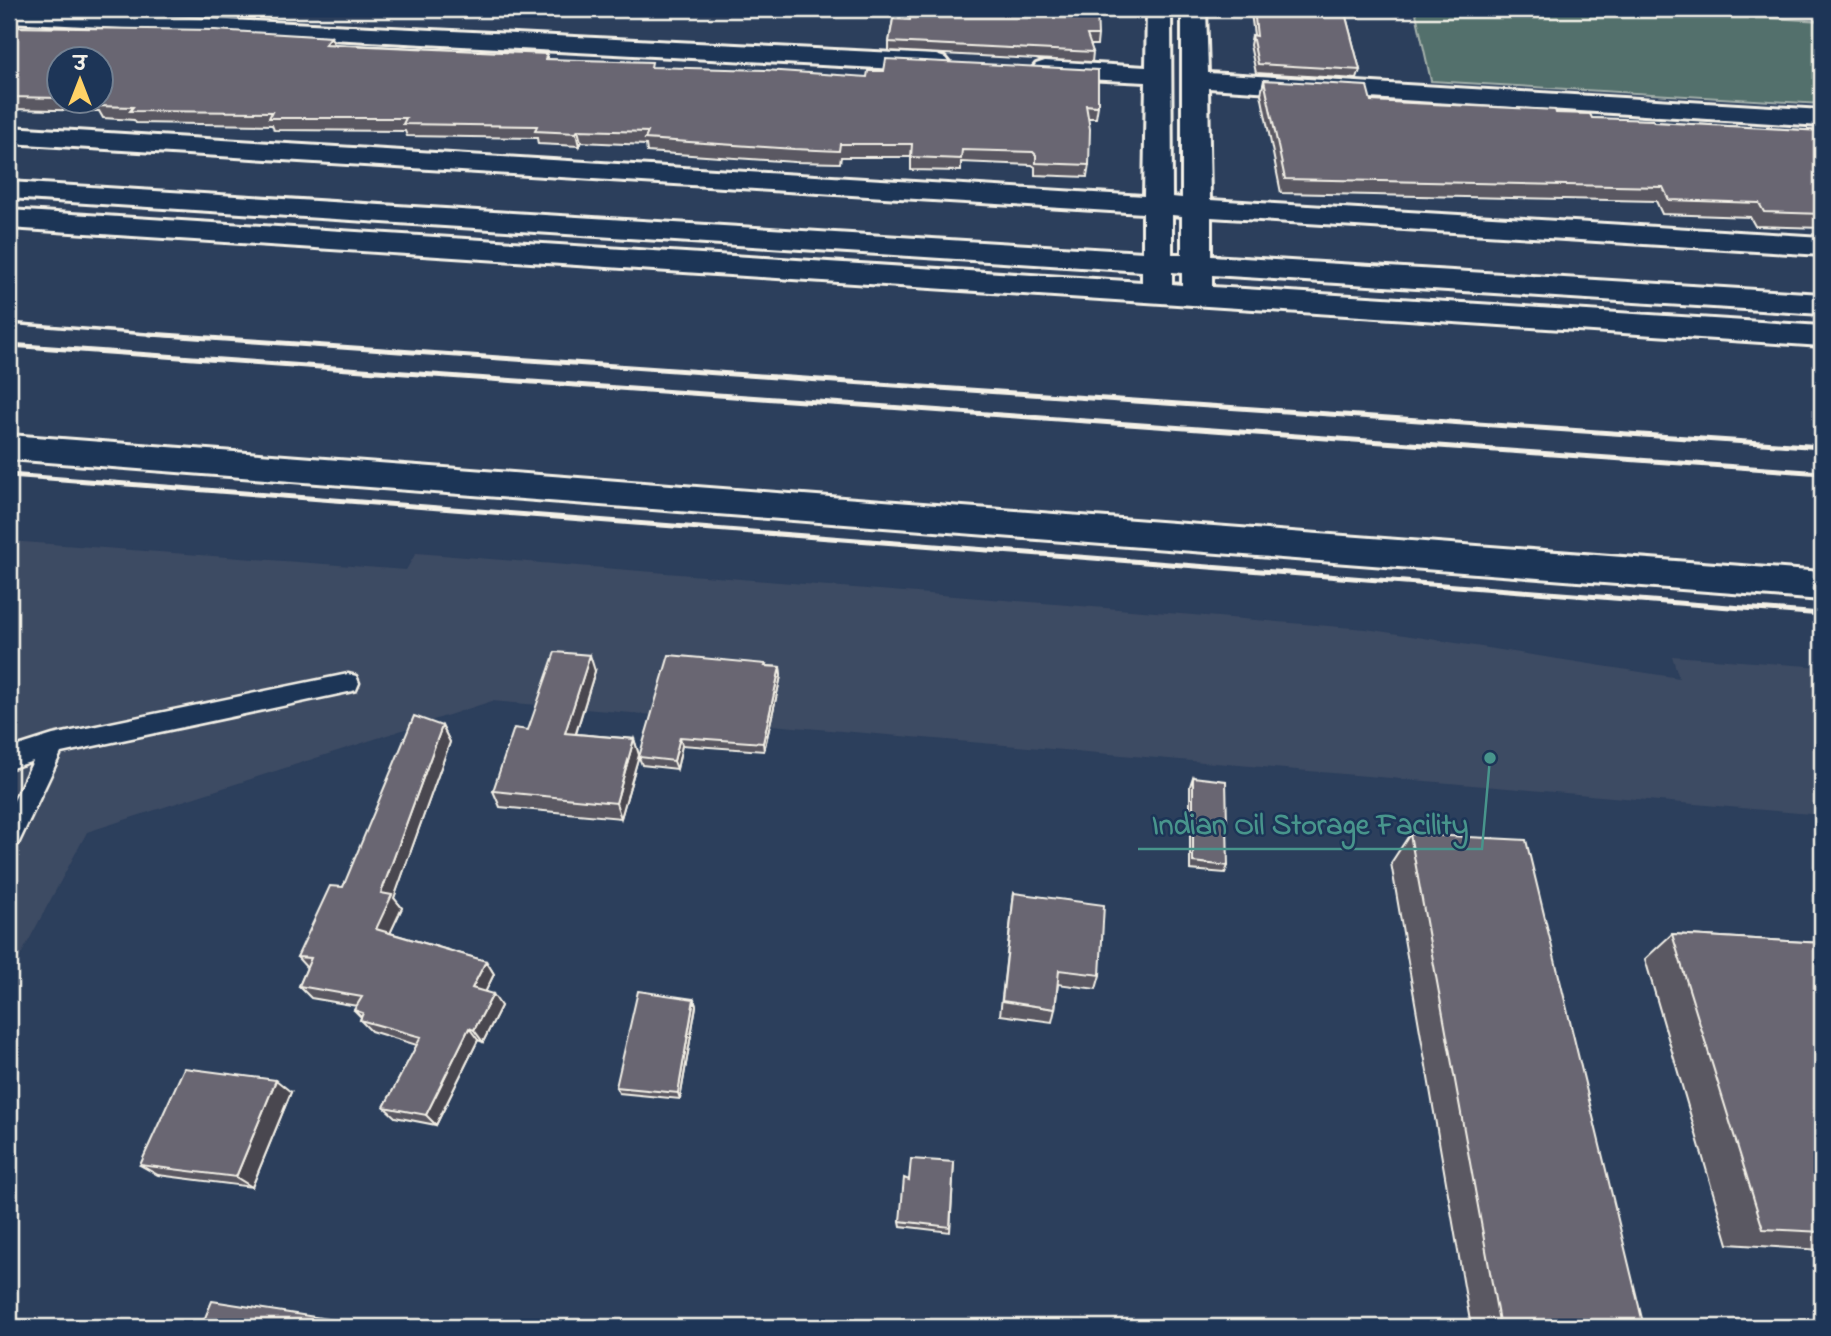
<svg xmlns="http://www.w3.org/2000/svg" width="1831" height="1336" font-family="'Indie Flower','Playpen Sans Deva',sans-serif">
  <style>
    .built { fill: #3e4b63 }
    .green { fill: #536f6c; stroke: #a4b0aa; stroke-width: 2 }
    .lines { fill: none; stroke-linecap: round; stroke-linejoin: round }
    .lane-casing { stroke: #f4f1e8; stroke-width: 5 }
    .street-casing { stroke: #f4f1e8; stroke-width: 6 }
    .lane { fill: #1d3557; fill-rule: evenodd }
    .street { fill: #1d3557; fill-rule: evenodd }
    .rail-far1 { stroke: #f4f1e8; stroke-width: 3.5 }
    .rail { stroke: #f4f1e8; stroke-width: 5 }
    .wall { fill: #5a5862; stroke: #f4f1e8; stroke-width: 2; fill-rule: evenodd }
    .shaded-wall { fill: #4a4750; stroke: #f4f1e8; stroke-width: 2 }
    .building { fill: #696672; stroke: #f4f1e8; stroke-width: 2 }
    .leader { fill: none; stroke: #48958c; stroke-width: 2.5 }
    .callout-dot { fill: #48958c; stroke: #1d3557; stroke-width: 2.5 }
    .callout-label { font-size: 30px; text-anchor: middle; font-weight: bold; fill: #48958c; stroke: #1d3557; stroke-width: 5; stroke-linejoin: round; paint-order: stroke }
  </style>
  <rect width="100%" height="100%" fill="#2c3f5c"/>
  <filter id="ink" filterUnits="userSpaceOnUse"><feTurbulence type="fractalNoise" baseFrequency=".0143" numOctaves="2"/><feDisplacementMap in="SourceGraphic" scale="14" xChannelSelector="R" yChannelSelector="G"/><feConvolveMatrix kernelMatrix="1 2 1 2 8 2 1 2 1" color-interpolation-filters="sRGB"/></filter>
  <g filter="url(#ink)">
    <path class="built" d="M9,541L406,570L416,553L1366,629L1679,678L1672,656L1822,667V815L492,701L87,832L9,977Z"/>
    <path class="green" d="M1415,9H1609L1822,21V104L1431,81Z"/>
    <g class="lines">
      <g class="lane-casing">
        <path id="lane" d="M348,674L356,676L359,683L356,690L348,692L61,753L18,844L9,847V811L33,761L9,769V749L53,735Z"/>
      </g>
      <g class="street-casing">
        <path id="street" d="M9,9L936,55L945,58L949,63L945,68L936,71L9,22Z
          M1147,9H1171L1172,197L1182,198V9H1206L1208,73L1822,110V126L1208,88L1210,200L1822,237V255L1211,217V256L1822,294V314L1212,275V287L1822,326V346L9,228V210L1142,282V271L9,198V182L1143,252V213L9,143V127L1144,196L1146,82L1045,77L1036,74L1032,69L1036,64L1045,61L1146,67ZM1172,215L1182,216V254H1172ZM1172,272L1182,273V285L1172,284Z
          M9,435L1822,572V600L9,459Z"/>
      </g>
      <use href="#lane" class="lane"/>
      <use href="#street" class="street"/>
      <path class="rail-far1" d="M9,323L173,336"/>
      <path class="rail" d="M150,334C707,376 1265,406 1822,447
        M9,345L1822,473
        M9,475L1822,614"/>
    </g>
    <path class="wall" d="M1252,9H1344L1360,70L1357,79L1256,73L1250,45L1252,35H1254L1251,13Z
      M893,19L1098,35L1097,45H1090L1093,52L1092,62L889,51V42Z
      M9,20H14L18,27L334,44L547,54L548,59L1098,106L1096,118H1088L1089,165L1087,177L1035,175V167L1032,165L961,162V171L911,170V157H841L840,163L795,162L647,152L646,145L581,142L579,146L538,144L537,138L407,136L405,131L274,130L272,125L136,123L134,120L103,118L99,111L9,109ZM60,60H102V102H60Z
      M1264,80L1371,101L1556,113L1592,118L1654,122L1822,131V228L1755,226L1750,217L1662,214L1656,201L1281,193L1261,94Z
      M766,666L780,667L781,676L764,751L682,745L677,769L642,765L639,757Z
      M595,671L576,734L634,739L639,755L621,818L500,807L493,791L528,730Z
      M442,726L450,742L394,898L402,908L390,933L486,961L494,974L485,992L501,1006L483,1042L478,1040L436,1125L395,1117L384,1107L417,1045L371,1031L360,1020L361,1017L354,1010L357,1006L311,998L299,986L307,968L297,957L343,887Z
      M1193,777L1228,866L1225,873L1190,870V786Z
      M1410,834L1644,1327H1471L1391,863Z
      M1014,893L1100,975L1096,989L1058,984L1055,1009L1052,1022L1000,1015Z
      M1672,934L1822,943V1250L1728,1244L1645,959Z
      M694,999L696,1006L680,1099L619,1093L616,1087Z
      M291,1092L252,1187L158,1175L140,1165Z
      M954,1162L950,1232L901,1226L900,1221L909,1180Z"/>
    <path class="shaded-wall" d="M14,20L21,32L9,30V25Z
      M331,37L336,49L325,44Z
      M578,130L581,142L579,146L576,133Z
      M590,655L595,671L571,749L565,733Z
      M780,667L781,676L764,751L763,743Z
      M442,726L450,742L394,898L402,908L386,942L376,929L381,893Z
      M680,737L682,745L677,769L674,761Z
      M634,739L639,755L621,818L616,803Z
      M486,961L494,974L481,1001L472,988Z
      M493,994L501,1006L483,1042L474,1030Z
      M694,999L696,1006L680,1099L678,1093Z
      M469,1028L478,1040L436,1125L426,1115Z
      M276,1080L291,1092L252,1187L236,1177Z"/>
    <path class="building" d="M911,9H1097L1098,35H1087L1093,52L889,42L893,19L910,20Z
      M1254,9H1344L1360,70L1258,64L1252,35L1257,36Z
      M9,27L215,30L331,37L325,44L547,54L545,59L652,62L651,67L765,70L867,77L868,71H884L886,59L1098,70V106L1086,105L1090,129L1089,165L1036,163V155L1033,152L962,150L961,159L911,157L912,144H840L839,151L794,149L645,139L648,132L578,130L576,133L535,131L537,126L403,124L406,118H269L272,112L130,111L133,107L96,106L100,102H102V60H60V98L9,97Z
      M1264,80L1367,86L1371,101L1555,110L1556,113L1590,114L1592,118L1653,120L1654,122L1822,131V214L1764,212L1759,203L1669,200L1663,187L1285,179Z
      M555,652L590,655L565,733L634,739L616,803L493,791L514,728L528,730Z
      M669,655L766,664L765,666L780,667L763,743L680,737L674,761L639,757Z
      M414,716L442,726L381,893L392,895L376,929L486,961L472,988L493,994L474,1030L469,1028L426,1115L384,1107L421,1037L360,1020L363,1013L354,1010L362,997L299,986L311,958L297,957L330,886L343,887Z
      M1193,777L1226,781L1228,866L1193,862Z
      M1410,834L1526,840L1644,1327H1500Z
      M1014,893L1104,905L1100,975L1059,970L1055,1009L1002,1001Z
      M1672,934L1822,943V1232L1763,1229Z
      M638,991L694,999L678,1093L616,1087Z
      M184,1068L276,1080L236,1177L140,1165Z
      M911,1159L954,1162L950,1227L900,1221L904,1178L909,1180Z
      M212,1301L379,1327H201Z"/>
  </g>
  <path class="leader" d="M1490 758L1482 849H1138"/>
  <circle class="callout-dot" cx="1490" cy="758" r="7"/>
  <g class="callout-label">
    <text x="1310" y="834">Indian Oil Storage Facility</text>
  </g>
  <rect width="1831" height="1336" fill="none" stroke="#1d3557" stroke-width="35"/>
  <rect x="18" y="18" width="1796" height="1301" fill="none" stroke="#f4f1e8" stroke-width="2.5" filter="url(#ink)"/>
  <g transform="translate(80 80)"><circle r="33" fill="#1d3557" stroke="#738091" stroke-width="2"/>
  <path d="M0-5L12 26L0 18L-12 26Z" fill="#ffd166"/>
  <text y="-10" font-size="19" font-weight="bold" text-anchor="middle" fill="#f4f1e8">उ</text>
  </g>
</svg>
